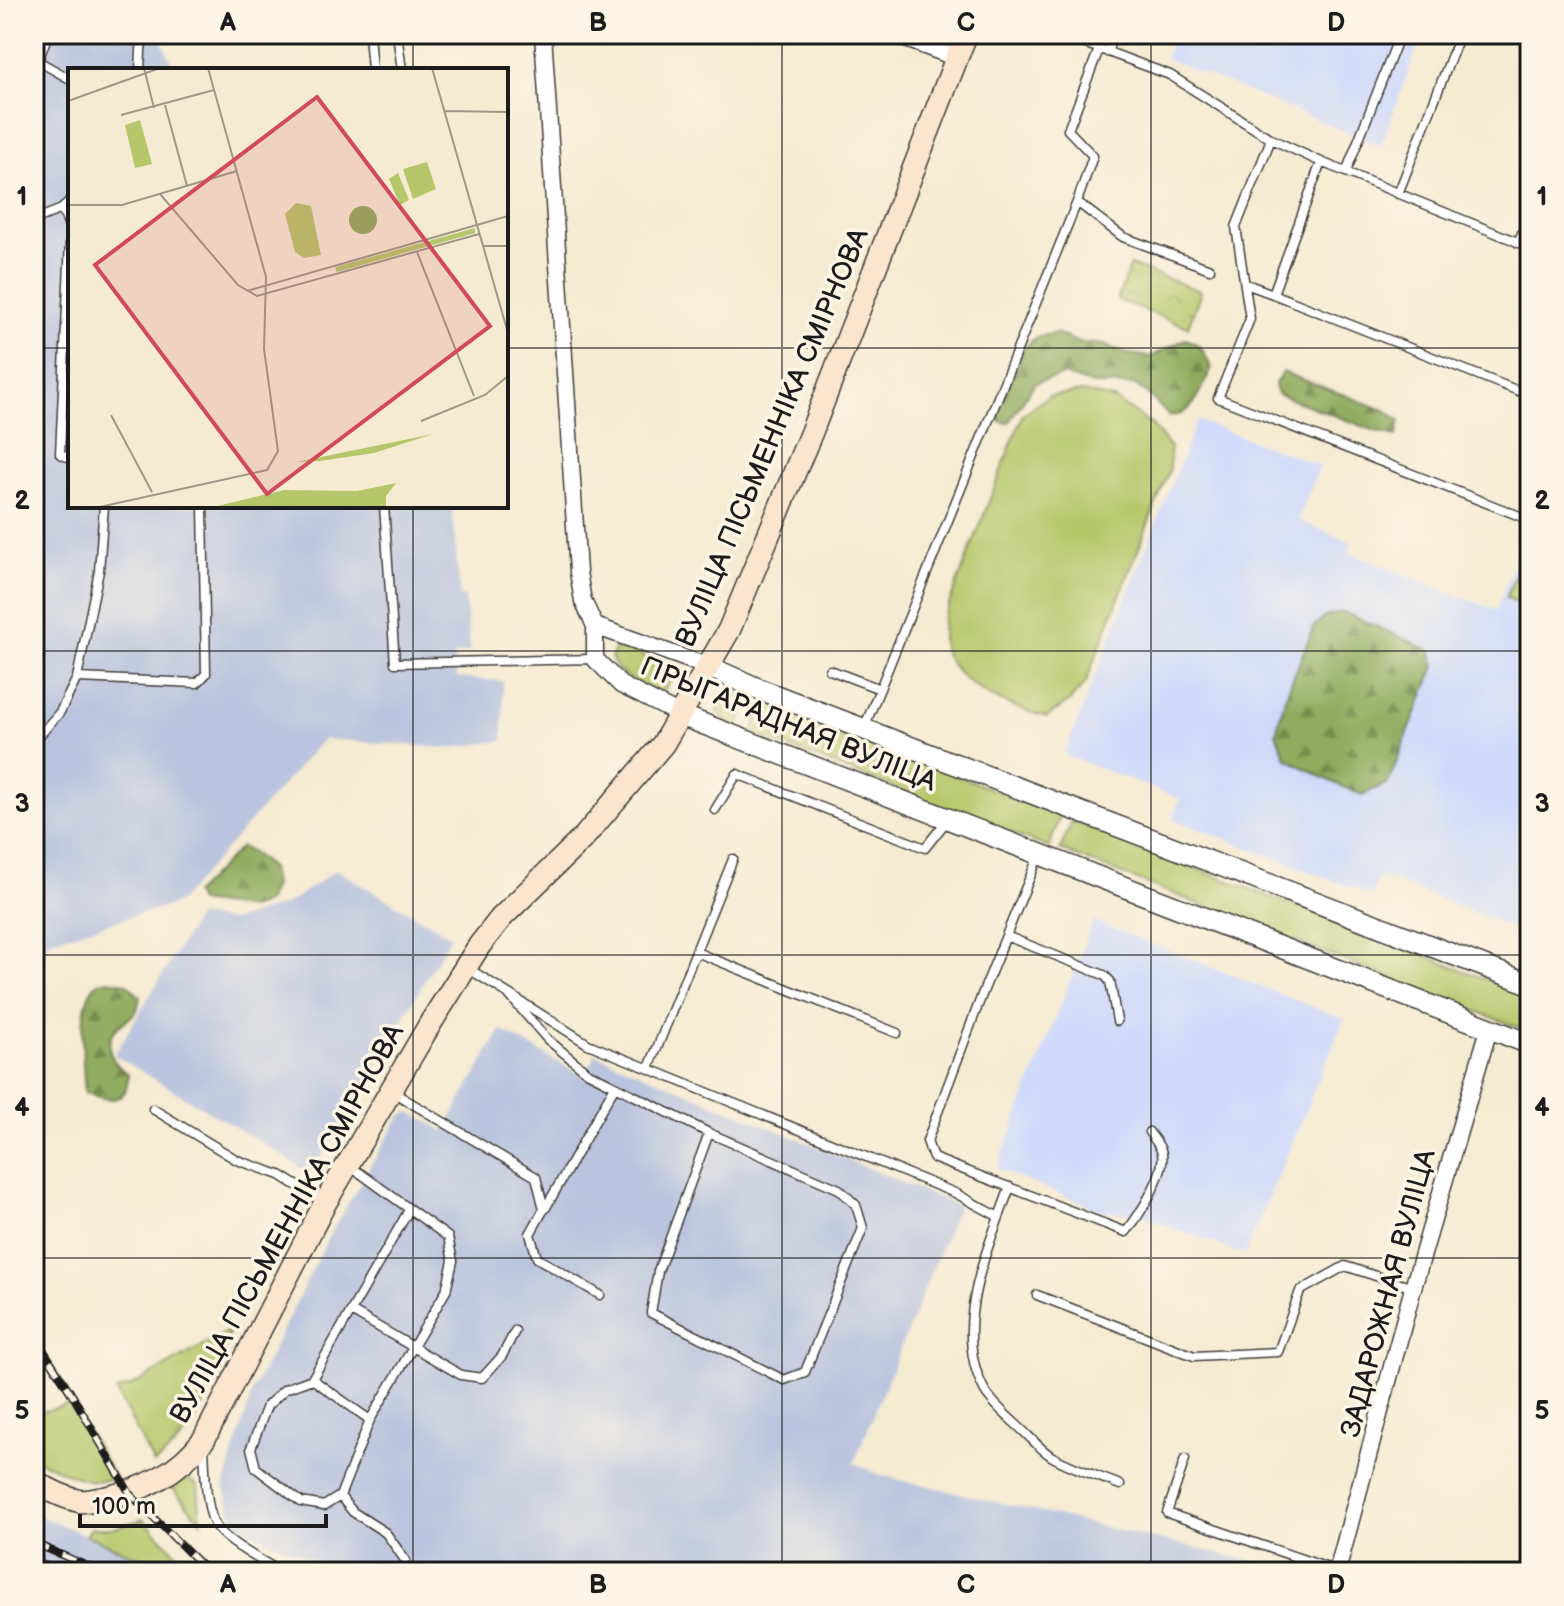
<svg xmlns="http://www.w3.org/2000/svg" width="1564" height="1606" font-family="'Balsamiq Sans',sans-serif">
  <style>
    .built { fill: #cfdafa }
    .industrial { fill: #bac4de }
    .grass { fill: #b5c76a; stroke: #687243; stroke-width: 2 }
    .forest { fill: url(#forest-firs); stroke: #56643d; stroke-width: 2 }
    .park { fill: url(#park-crowns); stroke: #687243; stroke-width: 2 }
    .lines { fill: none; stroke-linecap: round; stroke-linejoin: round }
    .service-casing { stroke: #3d3b37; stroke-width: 11 }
    .minor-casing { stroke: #3d3b37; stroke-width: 19 }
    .tertiary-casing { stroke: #3d3b37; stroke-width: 23 }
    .secondary-casing { stroke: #3d3b37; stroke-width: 25 }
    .service { stroke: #fff; stroke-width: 8 }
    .minor { stroke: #fff; stroke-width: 16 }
    .tertiary { stroke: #fff; stroke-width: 20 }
    .secondary { stroke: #fce5cf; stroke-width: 22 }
    .rail-casing { stroke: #1c1c1c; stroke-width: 8 }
    .rail { stroke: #fcf5e5; stroke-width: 5; stroke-dasharray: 15; stroke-linecap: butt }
    .grid { fill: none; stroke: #1c1c1c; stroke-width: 2; stroke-opacity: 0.55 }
    .labels { text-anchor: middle; stroke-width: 7; stroke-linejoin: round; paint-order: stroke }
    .street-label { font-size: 28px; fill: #1c1c1c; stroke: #fcf5e5 }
    .inset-road { fill: none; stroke: #9e9889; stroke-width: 2 }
    .view { fill: #d1495b; fill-opacity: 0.15; stroke: #d1495b; stroke-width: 4 }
    .inset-edge { fill: none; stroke: #1c1c1c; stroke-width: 4 }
    .neatline { fill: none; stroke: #1c1c1c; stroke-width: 3 }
    .grid-label { font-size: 26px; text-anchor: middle; font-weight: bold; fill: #1c1c1c }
  </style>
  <defs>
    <pattern id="forest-firs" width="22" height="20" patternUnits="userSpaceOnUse" patternTransform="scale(2)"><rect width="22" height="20" fill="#90ac5e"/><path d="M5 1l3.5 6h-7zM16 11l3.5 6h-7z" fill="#758b4d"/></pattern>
    <pattern id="park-crowns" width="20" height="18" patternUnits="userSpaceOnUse" patternTransform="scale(2)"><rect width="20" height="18" fill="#b5c76a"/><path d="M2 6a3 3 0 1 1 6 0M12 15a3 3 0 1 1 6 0" fill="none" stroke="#9baa5b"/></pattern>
  </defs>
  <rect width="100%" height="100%" fill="#fcf5e5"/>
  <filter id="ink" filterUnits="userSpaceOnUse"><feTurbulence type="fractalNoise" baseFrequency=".0125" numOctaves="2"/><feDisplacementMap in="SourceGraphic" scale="16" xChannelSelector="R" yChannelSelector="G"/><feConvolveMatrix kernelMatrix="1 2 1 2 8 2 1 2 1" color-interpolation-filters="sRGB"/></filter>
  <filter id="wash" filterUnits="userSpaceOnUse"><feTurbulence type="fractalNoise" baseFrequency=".006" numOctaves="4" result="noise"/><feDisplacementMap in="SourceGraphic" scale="32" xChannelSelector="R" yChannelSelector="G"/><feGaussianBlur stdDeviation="1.8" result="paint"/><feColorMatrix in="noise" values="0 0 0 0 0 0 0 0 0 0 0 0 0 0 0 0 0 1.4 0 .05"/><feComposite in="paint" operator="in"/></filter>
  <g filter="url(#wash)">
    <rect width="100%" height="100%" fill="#f5ebd2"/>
    <path class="built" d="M1174,34H1422L1381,146L1165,58Z
      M1197,420L1320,466L1298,520L1353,543L1349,552L1444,591L1496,610L1520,548L1530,552V935L1380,875L1371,895L1172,819L1180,799L1064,755Z
      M1093,921L1344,1019L1245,1255L1140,1215L1102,1211L997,1169Z"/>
    <path class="industrial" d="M34,34H158L176,70H70V506H452L460,597H465L470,652L454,654L457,678L503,681V741L449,748L323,739L178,903L47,941L34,1014Z
      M336,870L451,936L311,1175L279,1153L114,1055L198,916L232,921L287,904Z
      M501,1030L585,1077L595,1054L958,1206L854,1463L880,1475L1298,1572H342L235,1526L224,1486L253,1390L329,1236L401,1115L410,1112L444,1131Z
      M34,1514L86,1535L174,1572H34Z"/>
    <path class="grass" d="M1082,392L1114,399L1151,424L1170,447V468L1086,682L1070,701L1047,717C1010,707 960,688 944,651C940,643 943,629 943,620L1023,414L1049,396Z
      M1522,557L1530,560V607L1506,598Z
      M615,649H631L675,673L661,695C644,686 617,677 611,657Z
      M730,689L749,695L738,728C720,719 710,708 724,690Z
      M765,700L1060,816L1049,848L752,733Z
      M1072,821L1530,996V1032L1060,850Z
      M230,1330C214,1384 201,1429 154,1464L116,1391L131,1386Z
      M71,1404L115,1478C87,1488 60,1470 34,1458V1411L40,1412Z
      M190,1480L198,1486L201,1522L172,1488L180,1482Z
      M143,1519L195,1572H174L86,1535L91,1528H115Z"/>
    <path class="forest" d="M1056,333L1076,342L1104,345L1129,354L1151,357L1185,339C1202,344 1206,354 1211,369C1202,389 1194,416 1169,416L1148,394L1135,385H1094L1063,375L1035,383L1008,423L1000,421L998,412L1024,348L1036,337Z
      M1282,372L1387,411L1400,421L1397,436L1376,431L1277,394L1275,384Z
      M1343,612L1430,650L1435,666L1388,783L1362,795L1330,781L1286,758L1276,733L1285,698L1314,626L1325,617Z
      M241,847L251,852L271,868L274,885L268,901L251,909L198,902L194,894Z
      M107,980L126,983L140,997C140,998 137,1010 137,1010C132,1018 122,1022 116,1029C102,1046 112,1064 128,1074C128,1107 108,1100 85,1093C83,1069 77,1001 96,985C96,984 106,980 107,980Z"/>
    <path class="park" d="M1130,265L1201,291L1188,327L1117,300Z"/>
  </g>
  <g filter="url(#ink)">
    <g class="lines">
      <g class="service-casing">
        <path id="service" d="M48,34L38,61L70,79
          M369,34L372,70
          M397,34L402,70
          M1060,34L1170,75L1271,139L1321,162L1530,247
          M1099,49L1068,130L1093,156L1077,202L1123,237L1210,269
          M1107,52L1114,34
          M140,70L142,34
          M1271,139L1236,227L1250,319L1218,398L1530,520
          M1321,162L1273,294L1521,392
          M1346,172L1400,34
          M1398,194L1460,34
          M62,209L70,228
          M34,220L62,209L70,200
          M70,242L60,454L70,458
          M1518,243L1530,213
          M1246,284L1273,294
          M384,506L395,663L595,659
          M830,670L880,689
          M77,678L197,683L206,674L203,506
          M864,728L1077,202
          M34,737L39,736L60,712L77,678L99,571L104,506
          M715,810L737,774L925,848L948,819
          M1039,855L983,992L927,1141L933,1158L1126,1232C1139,1216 1166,1174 1162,1153C1160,1145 1153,1138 1149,1132
          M1006,936L1104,975L1110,981L1117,1021
          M696,952L897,1033
          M466,967L588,1044L955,1193L999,1217C979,1270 955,1337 985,1391C994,1405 1007,1416 1019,1427C1029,1436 1040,1449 1051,1456C1072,1468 1098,1476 1120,1485
          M509,995L547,1039L587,1072L709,1133L839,1189L856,1205L863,1228L805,1372L784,1380L651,1313L658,1271L709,1133
          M649,1068L733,859
          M391,1091L536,1177L544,1209L530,1234L537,1258L600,1295
          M153,1109L237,1160L280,1175L325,1203
          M348,1166L360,1173L448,1237L453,1261L446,1291L370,1420L340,1496L324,1506L301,1502L256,1468L251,1448L267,1406L285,1389L312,1379L409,1210
          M545,1209L615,1086
          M999,1217L1010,1187
          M1037,1295L1194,1356L1278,1352L1300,1291L1345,1266L1413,1288
          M351,1311L461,1375L482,1378L502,1356L515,1331
          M312,1379L370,1420
          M204,1445C205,1466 205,1507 215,1525C224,1541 265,1563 282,1572
          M1185,1459L1167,1513L1337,1571
          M340,1496L353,1512L386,1533L405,1560"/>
      </g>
      <g class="minor-casing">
        <path id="minor" d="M543,34L578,572L583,601L595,626V659L621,685L680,715
          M893,34L957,58
          M595,626L709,667
          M1337,1572L1413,1288L1489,1029"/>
      </g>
      <g class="tertiary-casing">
        <path id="tertiary" d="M709,667L759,689L1530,984
          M680,715L1530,1044"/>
      </g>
      <g class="secondary-casing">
        <path id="secondary" d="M34,1481C47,1489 64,1498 80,1501C87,1502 97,1499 104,1498C144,1491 180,1471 204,1439L325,1203L430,1024L479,946L501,918L584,837L663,744L729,630L811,433L966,34"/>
      </g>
      <use href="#service" class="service"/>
      <use href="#minor" class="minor"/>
      <use href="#tertiary" class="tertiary"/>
      <use href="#secondary" class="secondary"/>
      <g class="rail-casing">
        <path id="rail" d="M34,1335L74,1398L130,1494L208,1572
          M34,1543L101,1572
          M34,1561L60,1572"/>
      </g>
      <use href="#rail" class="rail"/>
    </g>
  </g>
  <path class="grid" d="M413,34V70M782,34V1572M1151,34V1572M34,348H70M506,348H1530M413,506V1572M34,651H1530M34,955H1530M34,1258H1530"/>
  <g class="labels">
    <g class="street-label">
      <text transform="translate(771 437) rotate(-67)" y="10">ВУЛІЦА ПІСЬМЕННІКА СМІРНОВА</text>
      <text transform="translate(789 723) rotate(22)" y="10">ПРЫГАРАДНАЯ ВУЛІЦА</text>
      <text transform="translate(286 1223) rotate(-61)" y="10">ВУЛІЦА ПІСЬМЕННІКА СМІРНОВА</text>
      <text transform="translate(1387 1293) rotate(-75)" y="10">ЗАДАРОЖНАЯ ВУЛІЦА</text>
    </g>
  </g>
  <g transform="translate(68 68)">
    <rect width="440" height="440" fill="#f5ebd2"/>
    <path d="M359,94L368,121L345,131L335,101ZM330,105L341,132L332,137L321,111ZM228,135L243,138L253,187L236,190L227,184L217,146ZM407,160V165L269,204L267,199ZM365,366L306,385L252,393L229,394ZM328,415L318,428V440H141L216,422L289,423Z" fill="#b5c76a"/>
    <path d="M281 152a14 14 0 1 1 28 0a14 14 0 1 1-28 0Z" fill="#90ac5e"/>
    <path d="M72,52L84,96L67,100L57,57Z" fill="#b5c76a"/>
    <path class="inset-road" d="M76,0L86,40M364,0L440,265M0,33L92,0M97,37L119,118M376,43L440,44M53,47L146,22M92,126L170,217L189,228L411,166M0,137H54L169,103M415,178H440M349,184L406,328M179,223L440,148M43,347L84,424M353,353L417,327L440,308M27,440L199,402L210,383L196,281L198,209L140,0"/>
    <path class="view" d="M249,29L422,258L199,426L27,197Z"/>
    <rect width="440" height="440" class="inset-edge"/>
  </g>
  <rect width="1564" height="1606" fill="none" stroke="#fcf5e5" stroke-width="88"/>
  <path d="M80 1514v12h246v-12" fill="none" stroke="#1c1c1c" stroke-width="4"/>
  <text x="92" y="1514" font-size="24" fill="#1c1c1c" stroke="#fcf5e5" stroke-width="6" paint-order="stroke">100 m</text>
  <rect x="44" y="44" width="1476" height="1518" class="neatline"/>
  <g class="grid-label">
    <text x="228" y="31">A</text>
    <text x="598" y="31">B</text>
    <text x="966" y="31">C</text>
    <text x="1336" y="31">D</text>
    <text x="22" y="205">1</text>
    <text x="1542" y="205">1</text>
    <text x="22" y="509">2</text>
    <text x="1542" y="509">2</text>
    <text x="22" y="812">3</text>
    <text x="1542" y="812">3</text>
    <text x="22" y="1116">4</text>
    <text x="1542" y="1116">4</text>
    <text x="22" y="1419">5</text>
    <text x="1542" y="1419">5</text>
    <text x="228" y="1593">A</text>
    <text x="598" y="1593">B</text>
    <text x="966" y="1593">C</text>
    <text x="1336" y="1593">D</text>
  </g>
</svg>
